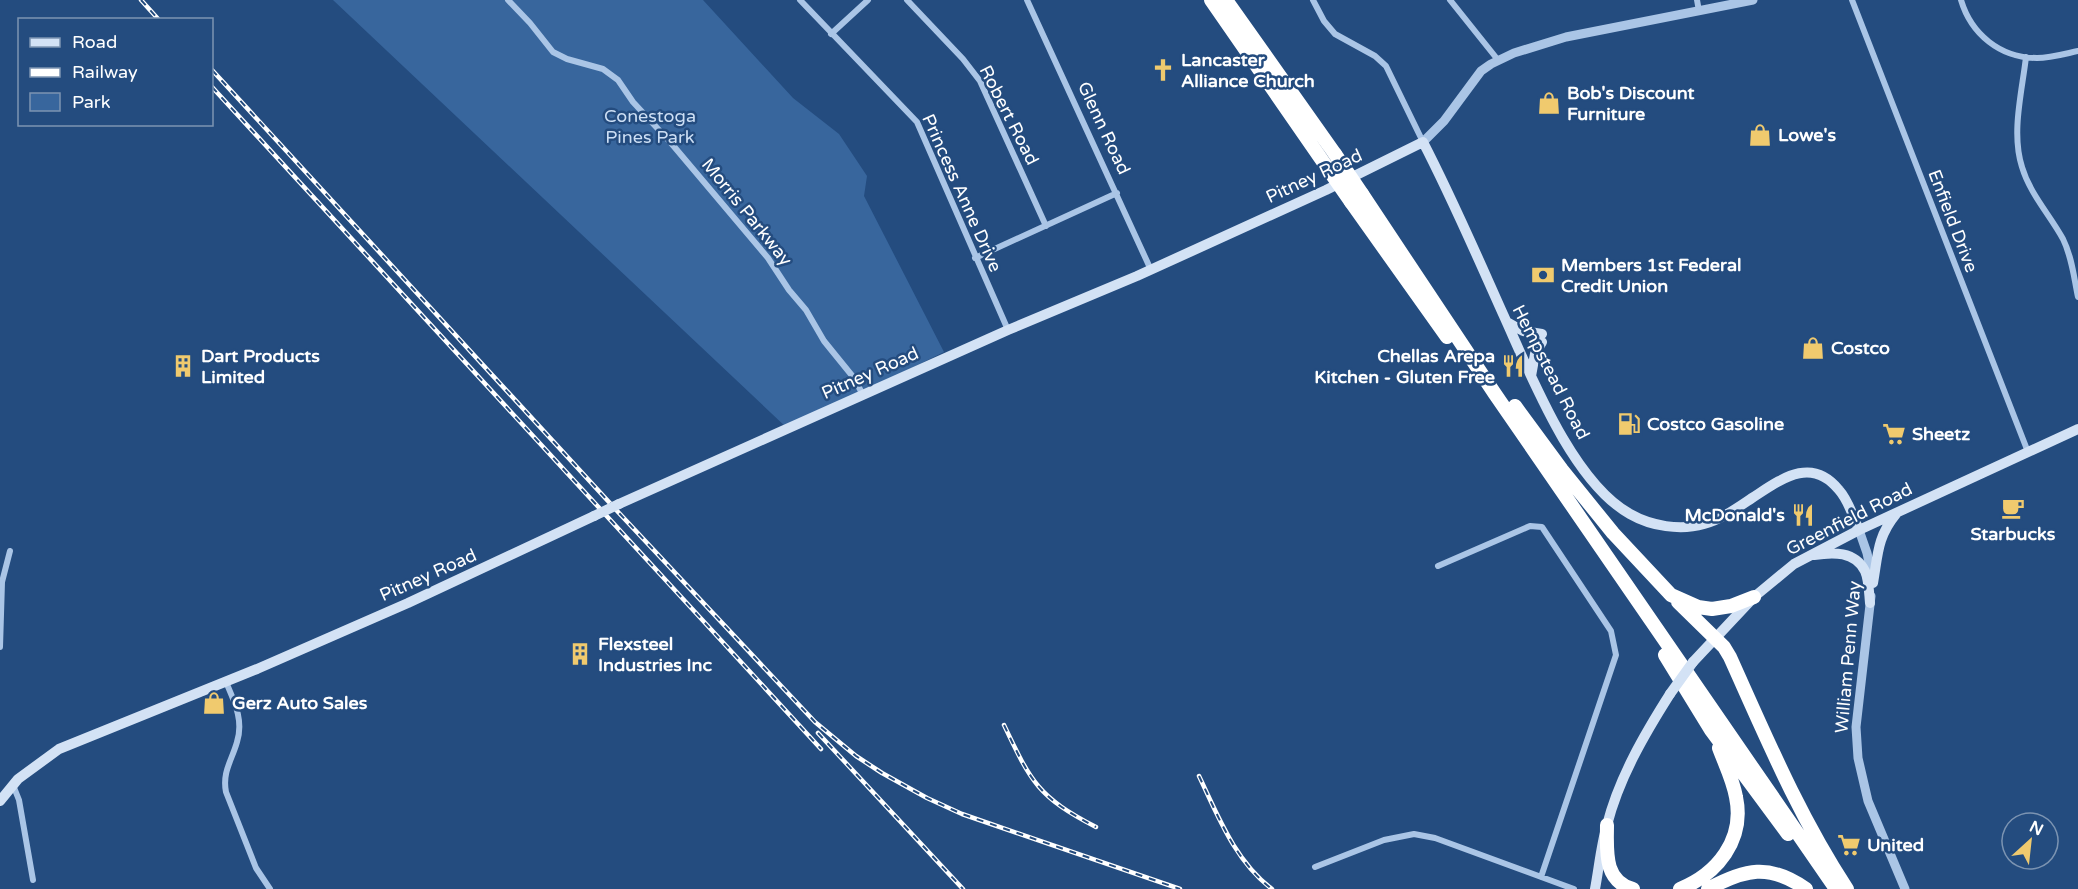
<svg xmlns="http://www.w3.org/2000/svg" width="2078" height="889" font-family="'Varela Round',sans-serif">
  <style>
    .green { fill: #38669d }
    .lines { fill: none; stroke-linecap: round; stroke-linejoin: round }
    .minor { stroke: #aac5e6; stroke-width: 6 }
    .tertiary { stroke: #aac5e6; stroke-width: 9 }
    .secondary { stroke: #d3e2f5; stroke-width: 10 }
    .motorway { stroke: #fff; stroke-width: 14 }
    .rail-casing { stroke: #fff; stroke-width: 4.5 }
    .rail { stroke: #244c7f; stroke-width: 2; stroke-dasharray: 7; stroke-linecap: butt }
    .secondary-bridge { stroke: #d3e2f5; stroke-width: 10 }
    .motorway-bridge { stroke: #fff; stroke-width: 14 }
    .labels { text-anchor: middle; stroke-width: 5; stroke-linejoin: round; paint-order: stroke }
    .poi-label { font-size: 18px; font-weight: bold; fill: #fff; stroke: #244c7f; text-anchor: start }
    .street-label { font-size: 18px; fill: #fff; stroke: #244c7f }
    .park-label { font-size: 18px; fill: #cddff5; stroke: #244c7f }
  </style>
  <rect width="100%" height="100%" fill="#244c7f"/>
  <path class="green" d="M333,0H703L793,98L839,134L867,176L864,196L944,352L788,429Z"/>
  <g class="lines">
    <path class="minor" d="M508,0L530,23L553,52L567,59L603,69L618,80L633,102L671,143L768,258L789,290L806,310L824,341L854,378L863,395
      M800,0L917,122L1008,330
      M907,0L963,59L980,81L1046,226
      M1027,0L1151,270
      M1313,0L1324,21L1335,34L1375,56L1386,66L1423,142
      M1450,0L1498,60
      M1697,0L1699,11
      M1852,0L2028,452
      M1961,0C1971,34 2000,58 2037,58C2050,58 2064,54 2078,51
      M831,34L868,0
      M2026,57C2022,92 2011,133 2022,167C2030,194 2050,215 2063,239C2072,257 2074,278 2078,297
      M975,258L1117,193
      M1438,566L1530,526L1542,527L1611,631L1616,655L1541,877
      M0,647L2,582L10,551
      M226,682C234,701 244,720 237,742C232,760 222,772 226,792L256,868L270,889
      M13,785L19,800L33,880
      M1315,867L1384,840L1414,834L1435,838L1574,889"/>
    <path class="tertiary" d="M1423,142L1444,121L1481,71L1491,64L1514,53L1566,37L1753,0
      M1859,530L1867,553L1872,577
      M1871,596L1856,727L1858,758L1868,801L1905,889"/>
    <path class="secondary" d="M1507,322L1523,331L1542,334
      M1531,376L1535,354L1542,342
      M619,504L1008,330L1137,276L1326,190L1423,142C1452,198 1477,256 1503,314C1530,373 1572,482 1630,514C1651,526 1680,531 1704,524C1722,519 1737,508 1752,498C1780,480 1811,455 1839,490C1849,501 1853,517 1859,530
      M1814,555C1833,552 1855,551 1865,571C1869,580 1869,593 1870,603
      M1873,583C1878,555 1877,537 1896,514
      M1693,662L1754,597L1794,564L1859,530L2078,429
      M0,801L18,779L59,749L257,669L408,603L594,516
      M1595,889C1599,868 1601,845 1607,825C1619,778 1644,735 1670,694"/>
    <path class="motorway" d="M1211,0L1326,166
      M1226,0L1335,154
      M1362,194L1495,394L1836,889
      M1351,202L1447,337
      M1515,406L1562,470L1613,533L1671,595L1698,607L1712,609L1731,606L1754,597
      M1678,602L1724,647L1730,657C1766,737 1799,816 1847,889
      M1665,655L1711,730L1788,834
      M1607,825C1607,850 1603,881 1633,889
      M1680,889C1717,874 1745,840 1736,797C1733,780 1725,764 1719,748
      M1708,889C1745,869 1769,863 1806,889"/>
    <g class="rail-casing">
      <path id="rail" d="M141,0L159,20
        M212,70L619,513L815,722L856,756L882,773L927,798L962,814L1180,889
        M212,87L821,749
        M1004,725C1031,782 1038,797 1096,827
        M818,733L963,889
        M1199,776C1218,816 1235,861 1272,889"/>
    </g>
    <use href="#rail" class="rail"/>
    <path class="secondary-bridge" d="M594,516L619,504
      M1670,694L1693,662"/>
    <path class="motorway-bridge" d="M1335,154L1362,194
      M1326,166L1351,202"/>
  </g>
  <defs>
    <g id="church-bare" transform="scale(1.8)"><path d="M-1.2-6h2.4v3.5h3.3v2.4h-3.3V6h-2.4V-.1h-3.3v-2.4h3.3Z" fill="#f0ca6e" stroke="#244c7f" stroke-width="2.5" paint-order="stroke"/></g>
    <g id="shop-bare" transform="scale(1.8)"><path d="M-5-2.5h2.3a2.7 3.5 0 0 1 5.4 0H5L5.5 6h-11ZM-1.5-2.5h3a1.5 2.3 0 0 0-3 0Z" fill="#f0ca6e" stroke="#244c7f" stroke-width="2.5" paint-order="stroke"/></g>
    <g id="bank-bare" transform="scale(1.8)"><path d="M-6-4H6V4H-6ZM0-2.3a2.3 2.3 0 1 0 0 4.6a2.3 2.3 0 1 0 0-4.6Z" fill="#f0ca6e" stroke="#244c7f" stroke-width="2.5" paint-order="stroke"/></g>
    <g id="building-bare" transform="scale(1.8)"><path d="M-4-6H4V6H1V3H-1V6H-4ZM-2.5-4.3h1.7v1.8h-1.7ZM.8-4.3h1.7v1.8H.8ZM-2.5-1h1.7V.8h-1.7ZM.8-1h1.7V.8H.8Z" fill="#f0ca6e" stroke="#244c7f" stroke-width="2.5" paint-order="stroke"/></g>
    <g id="restaurant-bare" transform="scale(1.8)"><path d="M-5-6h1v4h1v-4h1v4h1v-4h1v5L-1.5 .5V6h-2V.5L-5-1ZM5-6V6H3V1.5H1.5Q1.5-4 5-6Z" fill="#f0ca6e" stroke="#244c7f" stroke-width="2.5" paint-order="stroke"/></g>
    <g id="fuel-bare" transform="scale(1.8)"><path d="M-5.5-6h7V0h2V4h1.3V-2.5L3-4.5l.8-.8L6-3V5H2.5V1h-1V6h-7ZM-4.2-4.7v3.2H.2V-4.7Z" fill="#f0ca6e" stroke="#244c7f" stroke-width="2.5" paint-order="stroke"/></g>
    <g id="supermarket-bare" transform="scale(1.8)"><path d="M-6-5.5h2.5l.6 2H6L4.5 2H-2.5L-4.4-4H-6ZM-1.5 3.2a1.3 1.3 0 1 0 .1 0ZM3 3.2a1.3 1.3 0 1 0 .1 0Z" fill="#f0ca6e" stroke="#244c7f" stroke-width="2.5" paint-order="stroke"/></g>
    <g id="cafe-bare" transform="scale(1.8)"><path d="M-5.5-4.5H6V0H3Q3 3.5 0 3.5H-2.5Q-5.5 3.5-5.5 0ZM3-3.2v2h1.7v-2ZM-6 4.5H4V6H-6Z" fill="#f0ca6e" stroke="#244c7f" stroke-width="2.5" paint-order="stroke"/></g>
  </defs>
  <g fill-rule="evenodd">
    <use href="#church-bare" x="1163" y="70"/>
    <use href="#shop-bare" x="1549" y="103"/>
    <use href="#shop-bare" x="1760" y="135"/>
    <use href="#bank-bare" x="1543" y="275"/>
    <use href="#shop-bare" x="1813" y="348"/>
    <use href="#building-bare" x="183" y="366"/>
    <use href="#restaurant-bare" x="1513" y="366"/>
    <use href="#fuel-bare" x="1629" y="424"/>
    <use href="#supermarket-bare" x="1894" y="434"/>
    <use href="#cafe-bare" x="2013" y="508"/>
    <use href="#restaurant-bare" x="1803" y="515"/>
    <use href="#building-bare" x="580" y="654"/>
    <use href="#shop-bare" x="214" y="703"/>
    <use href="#supermarket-bare" x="1849" y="845"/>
  </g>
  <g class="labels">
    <g class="poi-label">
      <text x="1181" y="66">Lancaster<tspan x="1181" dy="21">Alliance Church</tspan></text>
      <text x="1567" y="99">Bob's Discount<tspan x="1567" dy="21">Furniture</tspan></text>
      <text x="1778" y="141">Lowe's</text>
      <text x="1561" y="271">Members 1st Federal<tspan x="1561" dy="21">Credit Union</tspan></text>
      <text x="1831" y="354">Costco</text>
      <text x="201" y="362">Dart Products<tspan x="201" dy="21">Limited</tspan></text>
      <text x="1495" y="362" text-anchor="end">Chellas Arepa<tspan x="1495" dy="21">Kitchen - Gluten Free</tspan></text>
      <text x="1647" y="430">Costco Gasoline</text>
      <text x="1912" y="440">Sheetz</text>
      <text x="1785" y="521" text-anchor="end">McDonald's</text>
      <text x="2013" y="540" text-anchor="middle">Starbucks</text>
      <text x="598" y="650">Flexsteel<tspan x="598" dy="21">Industries Inc</tspan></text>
      <text x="232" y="709">Gerz Auto Sales</text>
      <text x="1867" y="851">United</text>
    </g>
    <g class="street-label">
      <text transform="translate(1009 115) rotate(63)" y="6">Robert Road</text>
      <text transform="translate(1104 128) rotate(65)" y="6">Glenn Road</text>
      <text transform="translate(1314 176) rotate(-25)" y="6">Pitney Road</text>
      <text transform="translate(962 193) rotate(66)" y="6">Princess Anne Drive</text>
      <text transform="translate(747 212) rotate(51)" y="6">Morris Parkway</text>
      <text transform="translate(1953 221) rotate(69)" y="6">Enfield Drive</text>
      <text transform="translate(1551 372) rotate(63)" y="6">Hempstead Road</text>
      <text transform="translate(870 373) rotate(-24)" y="6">Pitney Road</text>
      <text transform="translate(1849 519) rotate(-27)" y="6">Greenfield Road</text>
      <text transform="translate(428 575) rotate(-24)" y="6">Pitney Road</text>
      <text transform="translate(1848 657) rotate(-85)" y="6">William Penn Way</text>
    </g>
    <g class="park-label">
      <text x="650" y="122">Conestoga<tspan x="650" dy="21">Pines Park</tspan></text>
    </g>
  </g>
  <rect x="18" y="18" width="195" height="108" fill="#244c7f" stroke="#7c94b2" stroke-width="1.5"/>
  <rect x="30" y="38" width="30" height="9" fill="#d3e2f5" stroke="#7c94b2" stroke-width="1.5"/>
  <text x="72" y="48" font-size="18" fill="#ffffff">Road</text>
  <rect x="30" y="68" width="30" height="9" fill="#ffffff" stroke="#7c94b2" stroke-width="1.5"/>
  <text x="72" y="78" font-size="18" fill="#ffffff">Railway</text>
  <rect x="30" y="93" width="30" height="18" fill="#38669d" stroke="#7c94b2" stroke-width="1.5"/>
  <text x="72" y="108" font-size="18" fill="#ffffff">Park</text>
  <g transform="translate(2030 841) rotate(27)"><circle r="28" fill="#244c7f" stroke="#7c94b2" stroke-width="1.5"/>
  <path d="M0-4.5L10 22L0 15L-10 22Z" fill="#f0ca6e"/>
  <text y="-9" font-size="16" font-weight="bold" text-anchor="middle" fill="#ffffff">N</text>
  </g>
</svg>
